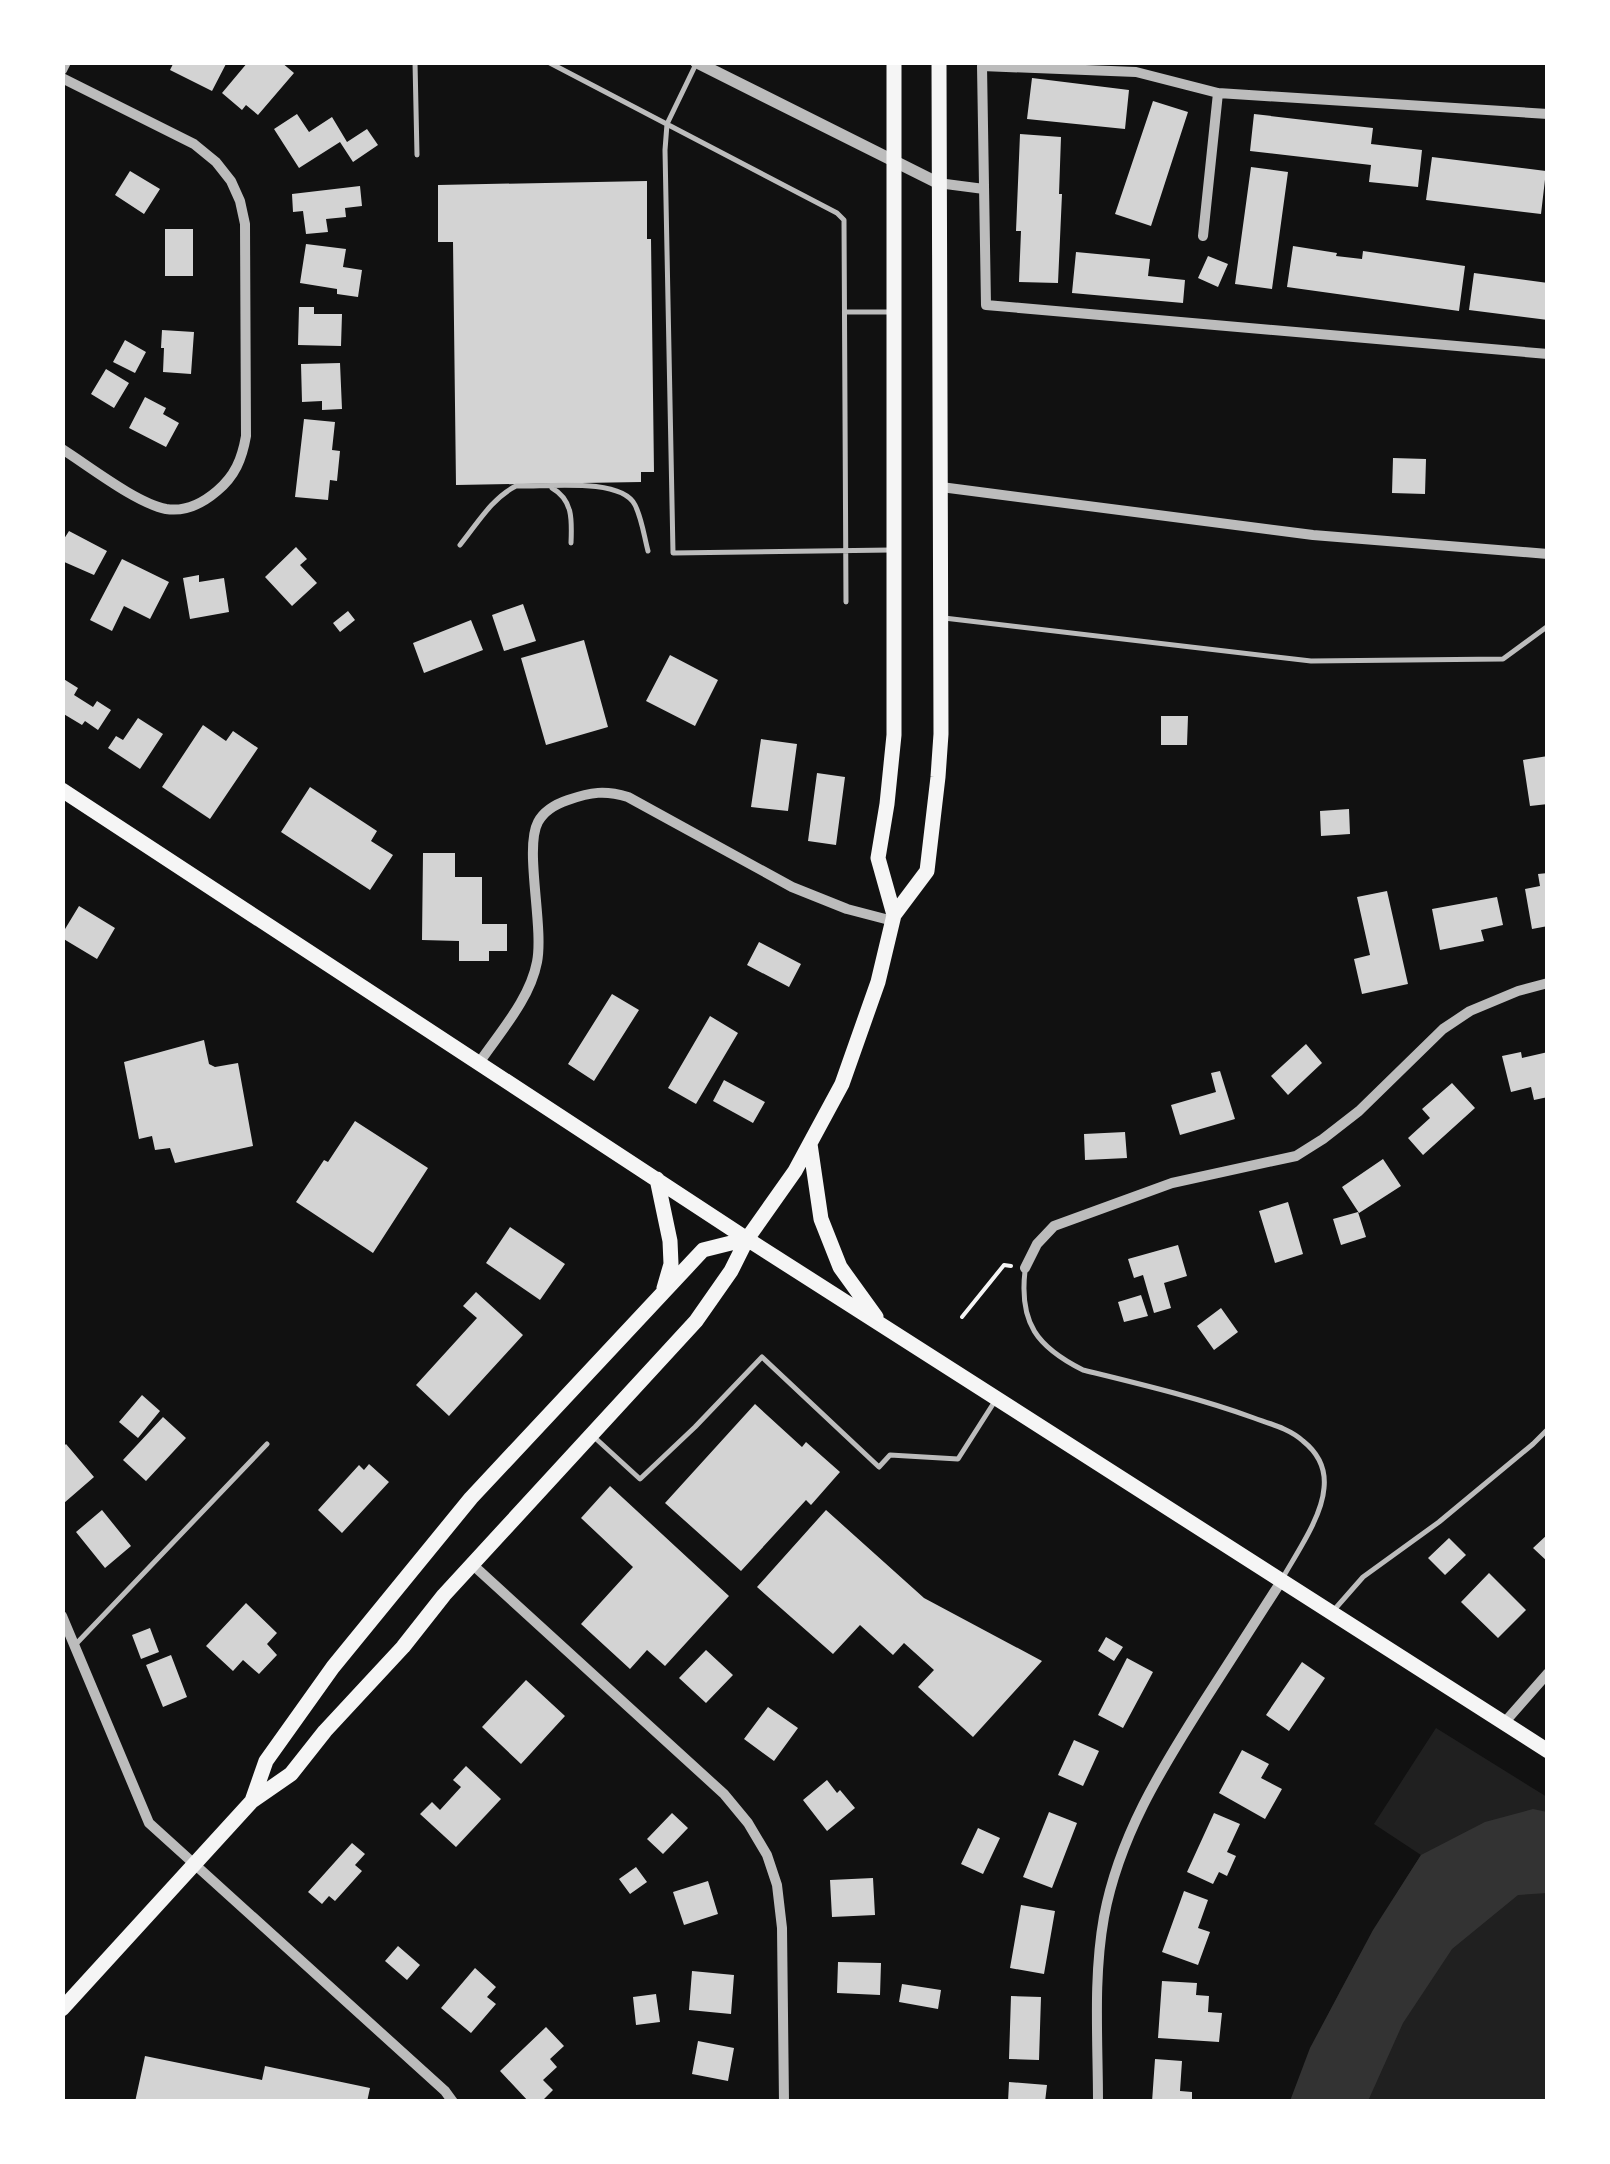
<svg xmlns="http://www.w3.org/2000/svg" width="1610" height="2164" font-family="'Work Sans',sans-serif">
  <style>
    .green { fill: #202020 }
    .water { fill: #333 }
    .building { fill: #d3d3d3 }
    .lines { fill: none; stroke-linecap: round; stroke-linejoin: round }
    .path { stroke: #f5f5f5; stroke-width: 4 }
    .service { stroke: #bcbcbc; stroke-width: 5 }
    .minor { stroke: #bcbcbc; stroke-width: 10 }
    .tertiary { stroke: #bcbcbc; stroke-width: 12 }
    .primary { stroke: #f5f5f5; stroke-width: 15 }
  </style>
  <rect width="100%" height="100%" fill="#111"/>
  <path class="green" d="M1436,1728L1547,1797V2101L1290,2102C1323,2013 1370,1935 1421,1855L1374,1824Z"/>
  <path class="water" d="M1533,1809L1547,1812V1893L1518,1895L1452,1949L1403,2023L1368,2101H1290L1310,2048L1373,1930L1421,1855L1485,1822Z"/>
  <path class="building" d="M174,62H227L212,91L170,70Z
    M248,62H281L294,73L258,115L246,105L242,110L222,93Z
    M1032,78L1129,90L1125,129L1027,119Z
    M1153,101L1188,112L1151,226L1115,214Z
    M297,114L309,132L332,117L347,142L367,129L378,145L353,162L340,142L299,168L274,129Z
    M1254,114L1373,128L1371,144L1422,150L1418,187L1369,182L1371,165L1250,151Z
    M1020,134L1061,137L1059,194H1062L1058,283L1019,282L1021,231H1016Z
    M1432,157L1546,171L1541,214L1426,200Z
    M1251,167L1288,172L1272,289L1235,284Z
    M130,171L160,189L144,214L115,195Z
    M647,181V239H651L654,472H641V482L456,485L453,242H438V185Z
    M360,186L362,206L345,208L346,217L326,219L328,232L306,234L303,211L293,212L292,194Z
    M165,229H193V276H165Z
    M306,244L346,249L343,267L362,270L358,297L337,294V289L300,283Z
    M1293,246L1337,253L1336,256L1362,259L1363,251L1465,266L1459,311L1287,287Z
    M1076,252L1150,259L1148,276L1185,280L1183,303L1072,293Z
    M1208,256L1228,264L1218,287L1198,278Z
    M1474,273L1548,283V320L1469,310Z
    M299,307H314V314H342L341,346L298,345Z
    M162,330L194,332L191,374L163,372L164,348H161Z
    M125,340L146,352L135,373L113,362Z
    M340,363L342,409L322,410V401L302,402L301,364Z
    M106,369L129,383L114,408L91,394Z
    M145,397L166,408L163,414L179,423L166,447L129,428Z
    M304,419L335,422L332,450L340,451L337,481L330,480L328,500L295,497Z
    M1393,458L1426,459L1425,494L1392,493Z
    M69,531L107,551L94,575L62,561V542Z
    M296,547L307,559L300,565L317,583L292,606L265,577Z
    M122,559L169,582L150,619L124,606L112,631L90,620Z
    M199,575V582L224,578L229,612L190,619L183,578Z
    M523,604L536,641L504,651L492,615Z
    M348,611L355,620L340,632L333,623Z
    M471,620L483,650L424,673L413,643Z
    M584,640L608,727L546,745L521,658Z
    M670,655L718,680L695,726L646,701Z
    M62,678L78,688L74,695L93,707L97,701L111,710L98,730L85,721L82,725L62,713Z
    M1161,716H1188L1187,745H1161Z
    M138,718L163,734L140,769L108,748L116,736L123,740Z
    M203,725L226,741L233,731L258,748L210,819L162,787Z
    M761,739L797,744L788,811L751,807Z
    M1548,756V804L1530,806L1523,760Z
    M817,773L845,777L836,845L808,841Z
    M310,787L377,831L371,841L393,855L370,890L281,832Z
    M1349,809L1350,834L1321,836L1320,811Z
    M423,853H455V877H482V924H507V951H489V961H459V941L422,940Z
    M1548,873V926L1532,929L1525,889L1540,886L1538,874Z
    M1387,891L1408,984L1362,994L1354,959L1370,955L1357,897Z
    M1497,897L1503,925L1481,930L1484,941L1440,950L1432,909Z
    M79,906L115,928L97,959L62,938V934Z
    M759,942L801,964L789,987L747,965Z
    M612,994L639,1010L594,1081L568,1064Z
    M710,1016L738,1033L696,1104L668,1088Z
    M204,1040L209,1064L215,1067L238,1063L253,1146L175,1163L170,1148L155,1150L152,1136L139,1139L124,1062Z
    M1306,1044L1322,1063L1288,1095L1271,1076Z
    M1521,1052L1522,1058L1548,1052V1097L1534,1100L1531,1087L1511,1092L1502,1056Z
    M1220,1071L1235,1119L1180,1135L1171,1105L1216,1092L1211,1073Z
    M724,1080L765,1102L753,1123L713,1101Z
    M1452,1083L1475,1108L1423,1155L1408,1138L1430,1118L1422,1109Z
    M355,1121L428,1168L373,1253L296,1202L324,1160L328,1162Z
    M1125,1132L1127,1158L1085,1160L1084,1134Z
    M1383,1159L1401,1186L1359,1213L1342,1187Z
    M1288,1202L1303,1254L1275,1263L1259,1211Z
    M1358,1212L1366,1237L1341,1245L1333,1219Z
    M510,1227L565,1264L540,1300L486,1263Z
    M1178,1245L1187,1276L1164,1283L1171,1308L1154,1313L1143,1275L1134,1278L1128,1259Z
    M476,1292L523,1335L449,1416L416,1385L477,1318L463,1306Z
    M1141,1295L1148,1316L1124,1322L1118,1302Z
    M1221,1308L1238,1332L1214,1350L1197,1326Z
    M142,1395L160,1411L138,1438L119,1422Z
    M755,1404L802,1447L806,1442L840,1472L811,1505L806,1500L741,1571L665,1503Z
    M163,1417L186,1438L146,1481L123,1460Z
    M66,1444L94,1477L64,1503L62,1448Z
    M369,1464L389,1482L342,1533L318,1510L359,1465L364,1470Z
    M610,1486L729,1596L665,1666L647,1650L630,1669L581,1624L633,1567L581,1518Z
    M102,1510L131,1546L105,1568L76,1532Z
    M826,1510L924,1598L1042,1661L973,1737L918,1687L934,1670L904,1643L893,1655L860,1625L833,1654L757,1587Z
    M1548,1534V1562L1533,1548Z
    M1449,1538L1466,1555L1445,1575L1428,1558Z
    M1489,1573L1526,1610L1498,1638L1461,1602Z
    M246,1603L277,1633L267,1644L277,1655L259,1674L243,1660L233,1671L206,1646Z
    M150,1628L159,1652L141,1659L132,1635Z
    M1106,1637L1123,1647L1114,1661L1098,1651Z
    M706,1650L733,1675L706,1703L679,1678Z
    M171,1655L187,1697L163,1707L146,1665Z
    M1127,1658L1153,1672L1123,1728L1098,1715Z
    M1302,1662L1325,1678L1289,1731L1266,1715Z
    M526,1680L565,1716L521,1764L482,1727Z
    M768,1707L798,1728L774,1761L744,1739Z
    M1074,1740L1099,1751L1083,1786L1058,1775Z
    M1242,1750L1269,1764L1261,1778L1282,1789L1265,1819L1219,1793Z
    M466,1766L501,1799L456,1847L420,1814L432,1802L440,1810L461,1787L453,1780Z
    M827,1780L837,1793L840,1790L855,1808L827,1831L803,1800Z
    M1049,1812L1077,1823L1052,1888L1023,1877Z
    M672,1813L688,1828L663,1854L647,1839Z
    M1214,1813L1240,1824L1227,1852L1236,1856L1227,1876L1219,1872L1213,1884L1187,1872Z
    M978,1828L1000,1838L983,1874L961,1864Z
    M352,1843L365,1854L355,1865L362,1871L335,1901L329,1896L322,1904L308,1892Z
    M636,1867L647,1882L630,1894L619,1879Z
    M873,1878L875,1915L832,1917L830,1880Z
    M708,1881L718,1914L684,1925L673,1892Z
    M1184,1891L1208,1900L1198,1928L1210,1932L1198,1965L1162,1952Z
    M1021,1905L1055,1911L1044,1974L1010,1968Z
    M398,1946L420,1965L407,1980L385,1961Z
    M838,1962L881,1963L880,1995L837,1993Z
    M475,1968L496,1987L487,1997L496,2004L471,2033L441,2008Z
    M692,1971L734,1975L731,2014L689,2010Z
    M1162,1981L1197,1983L1196,1995L1209,1996L1208,2012L1222,2013L1219,2042L1158,2038Z
    M902,1984L941,1990L938,2009L899,2002Z
    M656,1994L660,2022L636,2025L633,1997Z
    M1011,1996L1041,1997L1039,2060L1009,2059Z
    M546,2027L564,2046L550,2059L557,2067L543,2080L553,2090L541,2102H529L500,2071Z
    M698,2041L734,2048L728,2081L692,2074Z
    M145,2056L262,2080L265,2066L370,2088L367,2102H135Z
    M1155,2059L1182,2061L1180,2091L1192,2092V2102H1152Z
    M1009,2082L1047,2085L1045,2102H1008Z"/>
  <g class="lines">
    <path class="path" d="M962,1317L1004,1265L1011,1266"/>
    <path class="service" d="M415,62L417,155
      M548,62L837,213L844,220L846,602
      M696,64L667,124L665,150L673,553L891,550
      M846,312H893
      M552,488C573,500 572,520 571,543
      M460,545C477,524 492,498 516,486C545,487 621,477 635,505C642,519 644,536 648,551
      M944,618L1311,661L1503,659L1548,626
      M1025,1271C1019,1323 1037,1347 1083,1370C1140,1384 1199,1398 1254,1418C1271,1424 1290,1429 1303,1441C1318,1453 1326,1469 1324,1488C1322,1517 1296,1554 1282,1579
      M593,1436L640,1479L695,1427L762,1357L879,1467L890,1455L958,1459L995,1401
      M1334,1610L1363,1577L1439,1522L1533,1444L1548,1429
      M76,1644L267,1444"/>
    <path class="minor" d="M62,70L66,62
      M62,78L194,144L216,162L231,181L240,201L245,224L246,436C242,459 235,476 217,491C203,503 185,512 166,509C136,503 89,466 62,449
      M1548,114L1218,93L1136,72L982,66L986,305L1548,354
      M938,183L984,189
      M1203,236L1218,93
      M941,487L1313,535L1548,554
      M479,1063C500,1032 530,999 537,962C544,926 524,848 538,822C544,811 556,804 568,800C591,792 605,790 628,797L792,887L847,909L893,921
      M1025,1268L1037,1244L1054,1226L1172,1183L1296,1156L1323,1139L1359,1111L1443,1029L1470,1011L1518,991L1548,983
      M473,1565L724,1794L748,1823L767,1855L777,1885L782,1928L784,2102
      M62,1616L149,1823L445,2091L453,2102
      M1504,1723L1548,1673
      M1098,2102C1098,2041 1093,1978 1104,1917C1119,1837 1160,1771 1203,1703C1229,1662 1256,1621 1282,1580"/>
    <path class="tertiary" d="M696,62L938,183"/>
    <path class="primary" d="M894,62V735L887,804L878,858L894,915
      M62,790L747,1239L1548,1751
      M810,1144L821,1219L840,1267L876,1317
      M657,1179L670,1241L671,1264L664,1288
      M252,1801L266,1761L333,1667L471,1498L703,1250L747,1239
      M62,2009L252,1801L291,1774L325,1731L403,1647L444,1595L696,1321L731,1271L747,1239L795,1171L842,1084L878,982L894,915L927,871L938,777L941,734L939,62"/>
  </g>
  <rect width="1610" height="2164" fill="none" stroke="#ffffff" stroke-width="130"/>
</svg>
